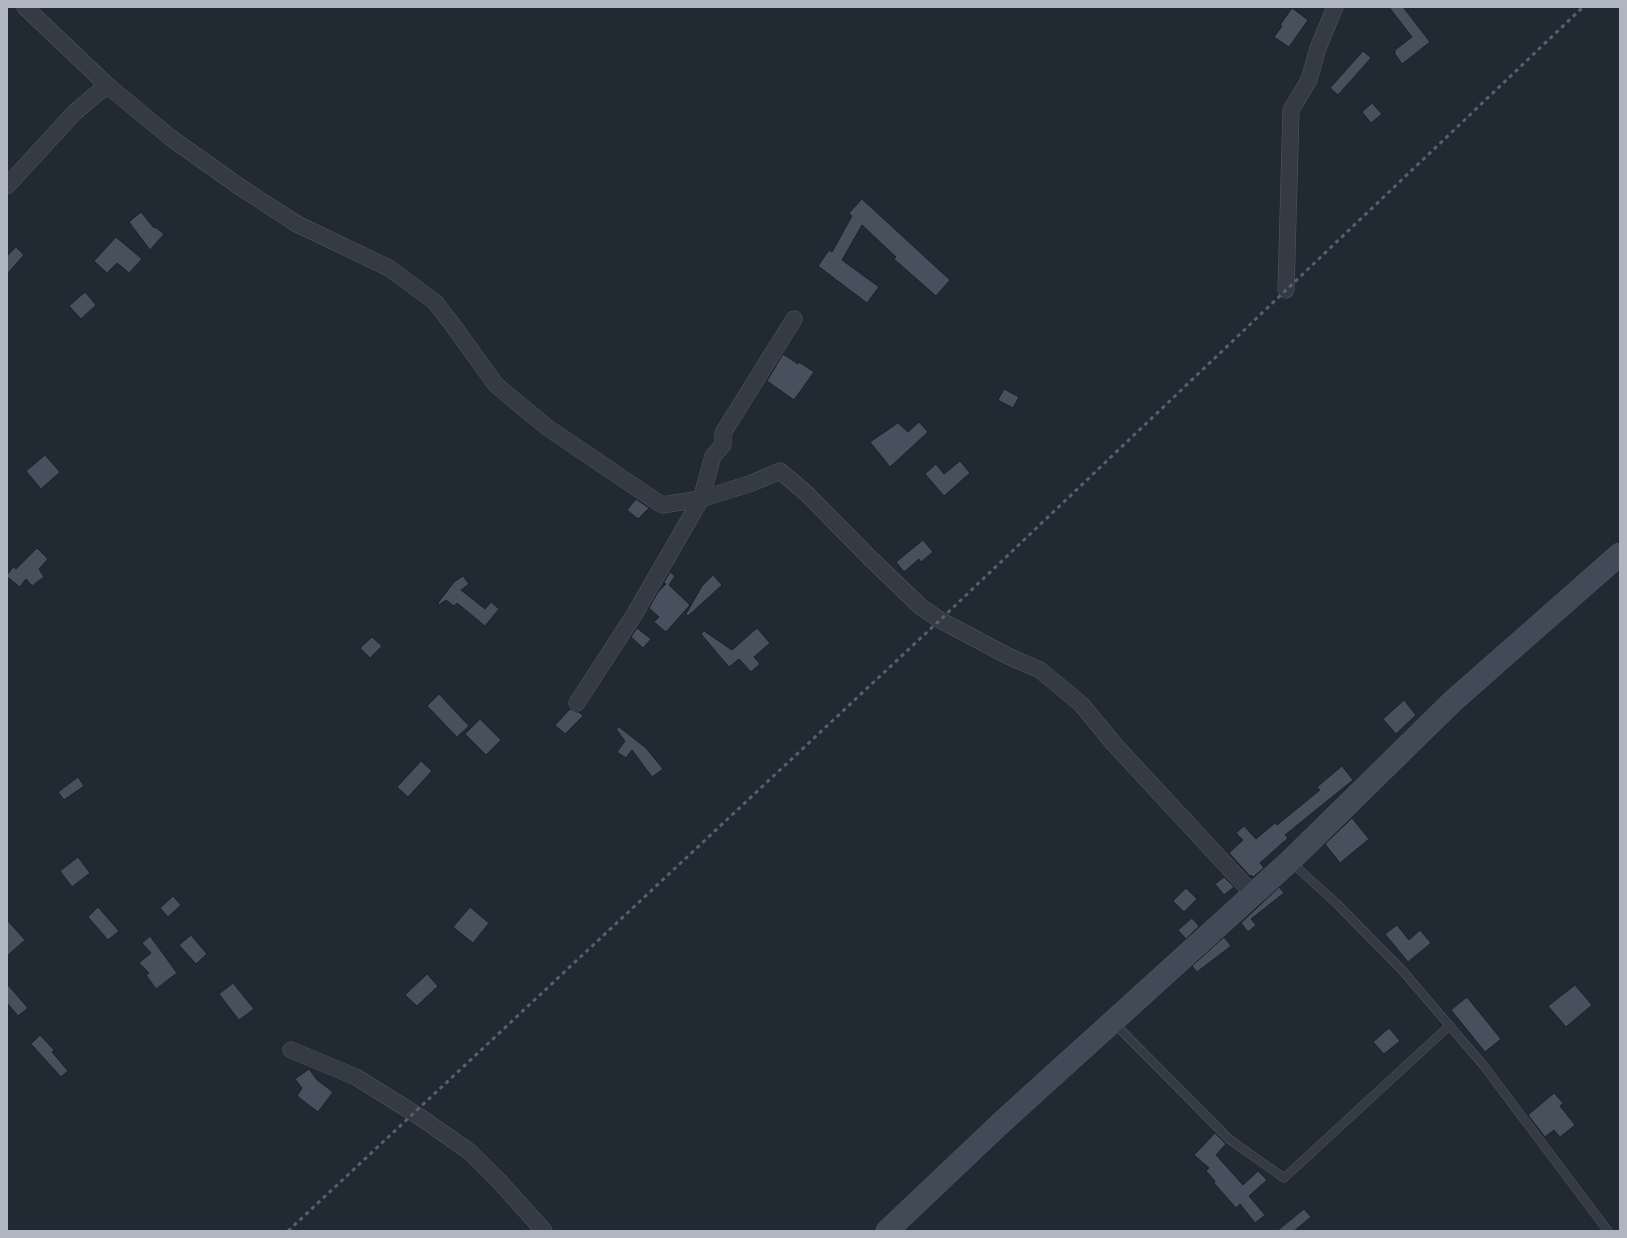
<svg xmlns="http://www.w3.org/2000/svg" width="1627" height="1238" font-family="Ubuntu,sans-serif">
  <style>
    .building { fill: #48505d; stroke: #1c222b }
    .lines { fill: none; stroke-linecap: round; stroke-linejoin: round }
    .service-casing { stroke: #525862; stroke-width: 9 }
    .minor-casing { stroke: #525862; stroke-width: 17 }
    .secondary-casing { stroke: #525862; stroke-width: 23 }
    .service { stroke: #353b44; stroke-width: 8 }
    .minor { stroke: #353b44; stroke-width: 16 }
    .secondary { stroke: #434a57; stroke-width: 22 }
    .rail { stroke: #59606d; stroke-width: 3; stroke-dasharray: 4 4; stroke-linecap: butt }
  </style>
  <rect width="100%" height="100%" fill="#212933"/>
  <path class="building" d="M1389,7H1403L1430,42L1402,64L1395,54V50L1412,37Z
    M1292,8L1308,20L1289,47L1274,37L1282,26L1280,25Z
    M1363,51L1371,58L1338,95L1330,88Z
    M1372,103L1382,114L1371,123L1362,112Z
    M862,199L950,280L936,296L894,259L896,257L862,225L842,260L879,287L867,303L818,266L829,250L832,252L852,216L849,213Z
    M141,212L154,228L155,227L164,234L150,250L129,222Z
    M116,237L142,259L129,273L117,263L107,273L94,261Z
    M16,247L24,255L7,274V256Z
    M85,292L96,305L81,319L69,306Z
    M783,354L798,364L799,362L814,372L794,400L767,381Z
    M1004,389L1019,397L1013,408L998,400Z
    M919,422L928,432L890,467L870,442L898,423L908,432Z
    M45,455L60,472L41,489L26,471Z
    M960,461L970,473L944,496L925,474L936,464L944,474Z
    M636,499L649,508L638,519L627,510Z
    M923,540L933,552L921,562L919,559L904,572L896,562Z
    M37,548L48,559L39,569L44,577L32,586L26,579L20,587L7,577V575L13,567L16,569Z
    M670,572L675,576L669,585L690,605L666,632L654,622L659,617L649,608L658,592L666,584L664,582Z
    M713,575L722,585L688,616L686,614L702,586Z
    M463,576L469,584L461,590L485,609L491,602L499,609L485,626L457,603L454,606L446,600L439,605L438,603L454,582Z
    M637,628L651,639L643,648L631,637Z
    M757,628L770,643L754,657L760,664L751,672L739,659L729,667L701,634L704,631L732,650Z
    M372,637L382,646L370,658L360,648Z
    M439,694L469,726L457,737L427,706Z
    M1404,700L1416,715L1396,734L1383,719Z
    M570,709L576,712H579L583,716L565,734L555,725Z
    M480,719L501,740L486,755L465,734Z
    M619,727L646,748L663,769L652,777L632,750L626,758L617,752L625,741L616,729Z
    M421,761L432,771L408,797L397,787Z
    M1342,766L1353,780L1285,835L1288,838L1260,863L1264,868L1253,877L1251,875L1250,876L1229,853L1243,840L1236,833L1244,826L1256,839L1275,823L1277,825L1320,790L1317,787Z
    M78,777L84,786L64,800L58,792Z
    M1352,818L1369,839L1340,863L1325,844Z
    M78,857L90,873L72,887L60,871Z
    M1224,877L1234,887L1224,895L1215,884Z
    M1279,887L1284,893L1251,919L1256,925L1248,932L1241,923Z
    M1186,888L1197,899L1184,912L1173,901Z
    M173,896L181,905L168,917L160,908Z
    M98,907L119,931L108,940L88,917Z
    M470,907L489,923L473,943L453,927Z
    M1192,918L1199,926L1186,939L1178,930Z
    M7,920L25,940L7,956Z
    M1397,925L1409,940L1420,930L1431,943L1408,962L1385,934Z
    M191,935L207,954L196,964L179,945Z
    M150,936L177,973L156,989L146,975L149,973L139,963L151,953L142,943Z
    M1224,937L1231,946L1197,972L1192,966Z
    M427,974L438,986L417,1006L405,995Z
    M233,983L254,1009L239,1020L219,994Z
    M7,984L28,1008L18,1016L7,1003Z
    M1575,985L1592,1005L1566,1027L1548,1006Z
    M1467,997L1501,1039L1485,1052L1451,1010Z
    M1389,1028L1400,1041L1384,1054L1373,1042Z
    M40,1035L54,1050L52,1052L68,1071L61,1077L31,1044Z
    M309,1069L317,1080L333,1092L318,1112L297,1096L302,1088L295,1079Z
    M1554,1093L1563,1103L1560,1106L1575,1125L1560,1137L1554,1130L1545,1137L1528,1115Z
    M1215,1133L1226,1144L1216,1155L1243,1185L1258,1171L1267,1180L1249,1196L1265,1215L1255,1223L1240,1204L1236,1208L1214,1183L1215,1181L1206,1171L1209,1168L1194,1155Z
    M1304,1209L1311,1217L1294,1231H1277Z"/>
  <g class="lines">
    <g class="service-casing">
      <path id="service" d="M1291,862L1337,904L1402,970L1484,1066L1608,1231
        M1113,1022L1229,1139L1284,1178L1449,1026"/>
    </g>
    <g class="minor-casing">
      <path id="minor" d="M25,7L107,85L171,138L240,187L297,224L389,268L435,302L452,324L496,385L548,428L662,505L701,499L752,483L780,471L806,493L870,558L921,607L940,620L1008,656L1040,670L1081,704L1114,744L1253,894
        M7,186L74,113L107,85
        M1286,290L1291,110L1309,80L1318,48L1335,7
        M577,703L634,615L701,499L713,456L723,445V433L794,319
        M291,1050L356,1077L420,1117L470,1152L499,1181L544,1231"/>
    </g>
    <g class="secondary-casing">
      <path id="secondary" d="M887,1231L1002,1122L1290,861L1453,701L1620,554"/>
    </g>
    <use href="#service" class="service"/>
    <use href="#minor" class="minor"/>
    <use href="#secondary" class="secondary"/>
    <path class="rail" d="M288,1231L940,620L1583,7"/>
  </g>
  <rect width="1627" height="1238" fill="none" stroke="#afb5c1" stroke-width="16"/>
</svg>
